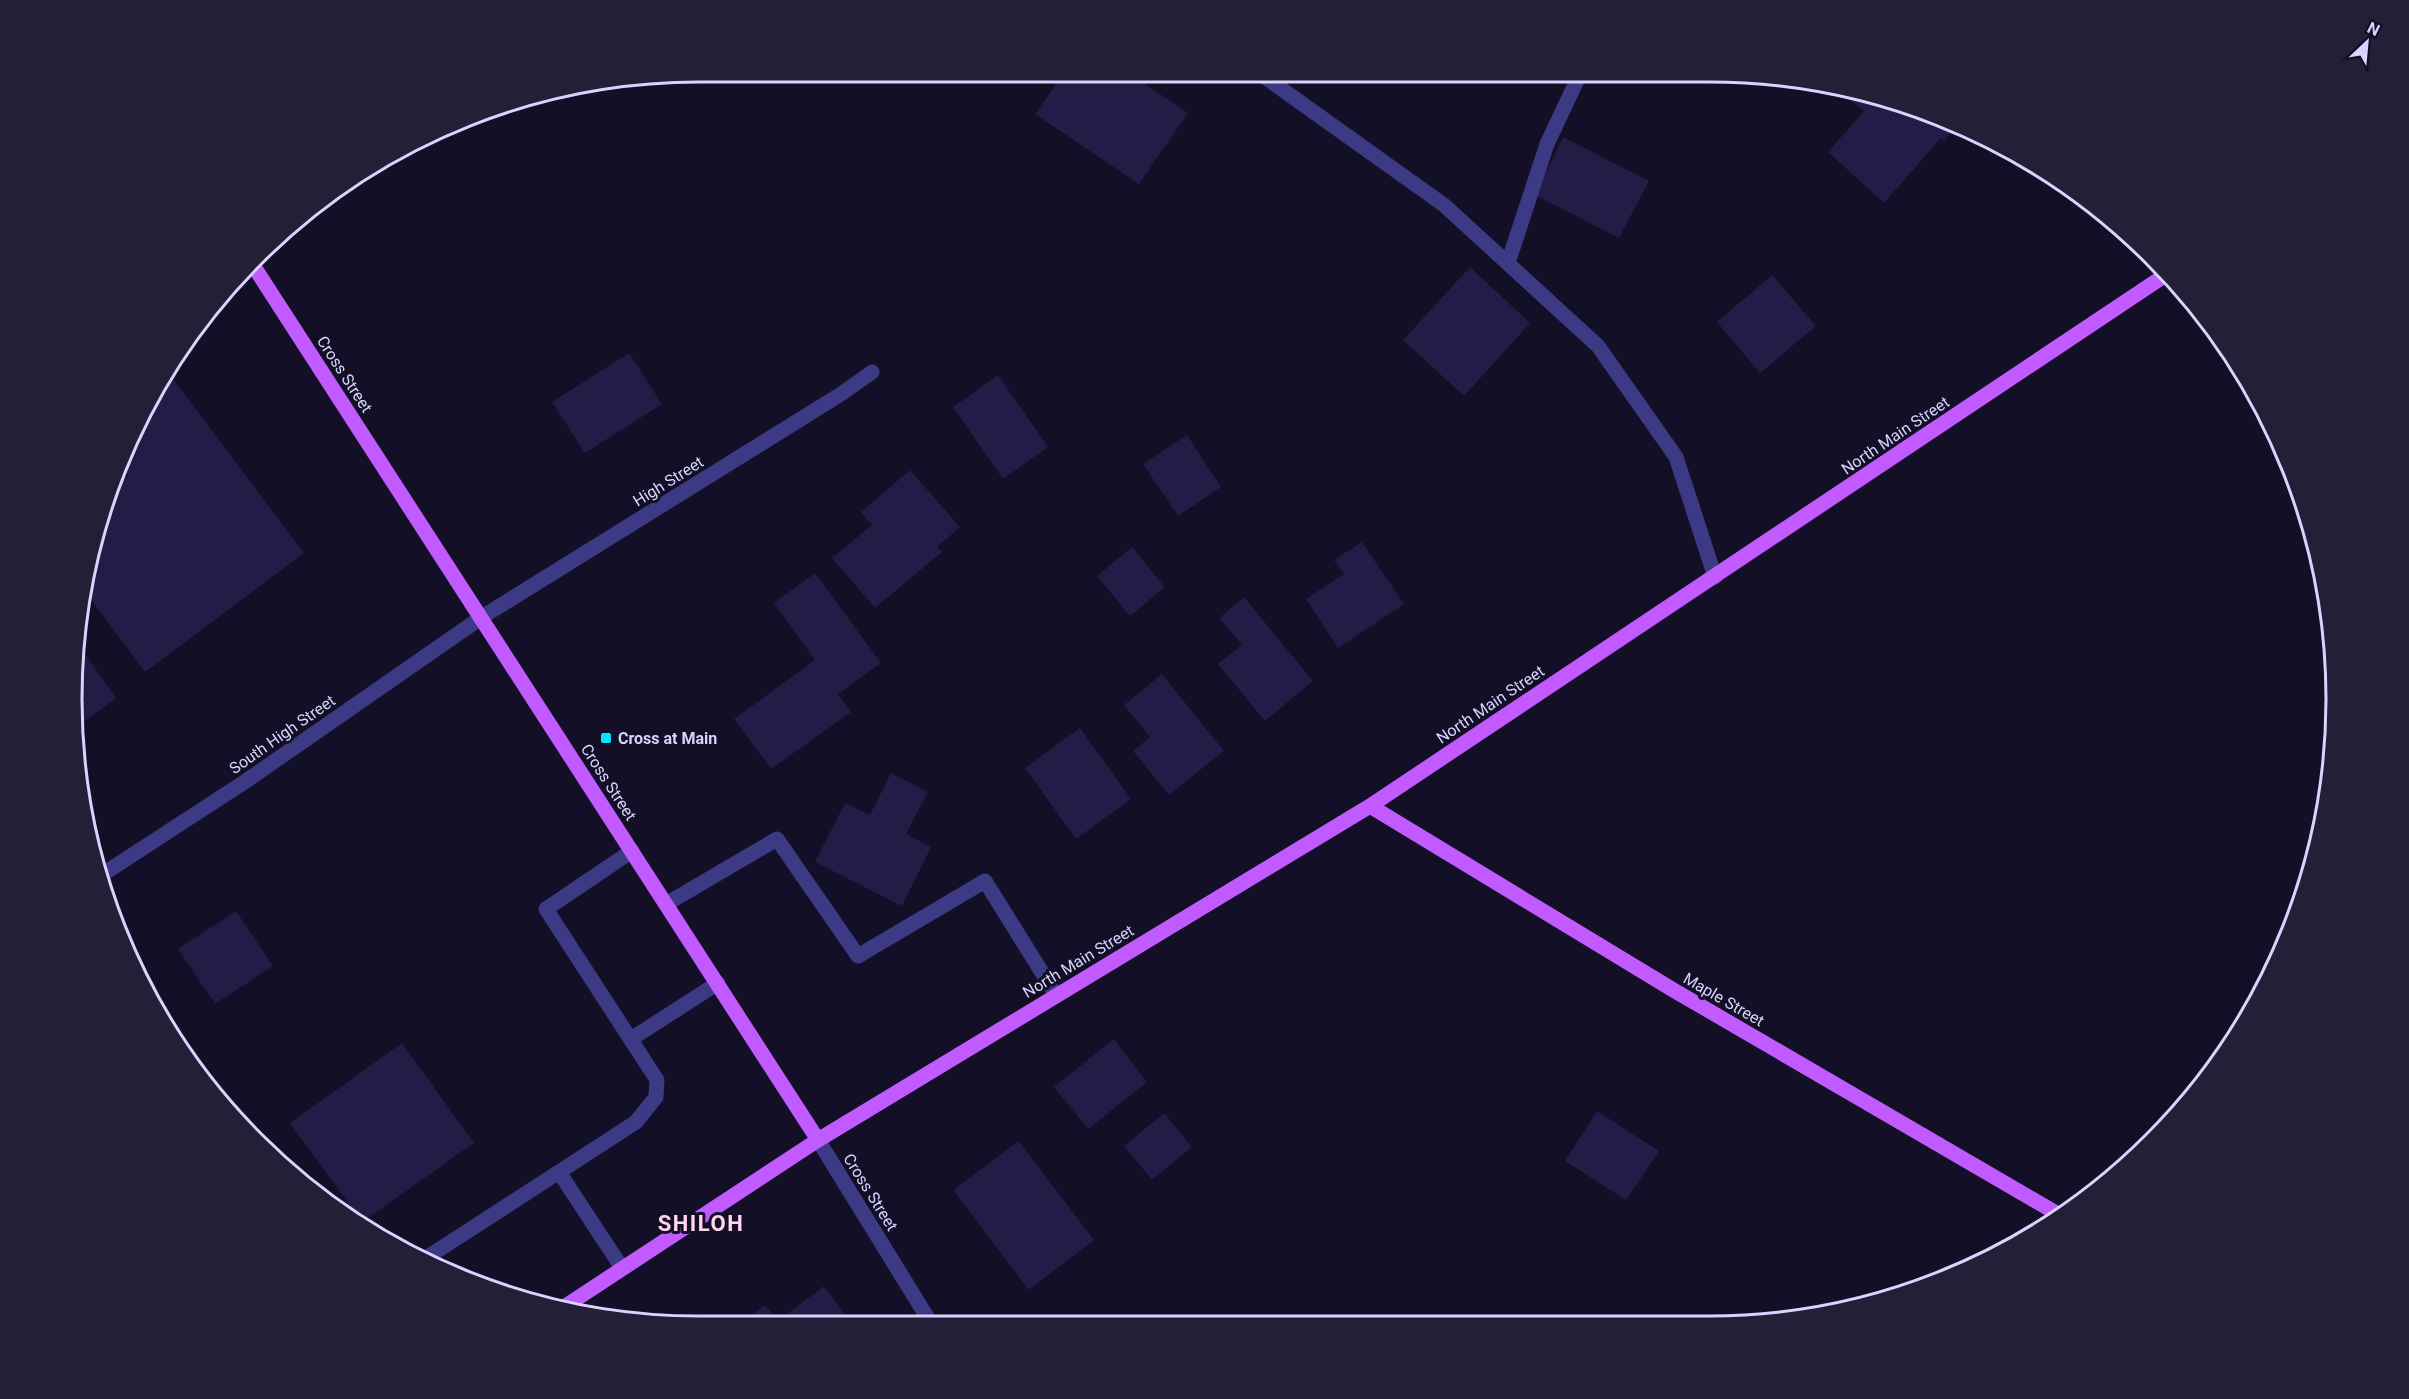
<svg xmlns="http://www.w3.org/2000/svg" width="2409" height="1399" font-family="Roboto,sans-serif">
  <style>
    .building { fill: #241b47 }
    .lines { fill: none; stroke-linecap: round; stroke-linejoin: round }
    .minor { stroke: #3d3a85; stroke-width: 15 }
    .major { stroke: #c25bff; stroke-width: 15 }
    .poi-dot { fill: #00e5ff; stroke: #130f26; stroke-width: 2 }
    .labels { text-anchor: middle; stroke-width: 6; stroke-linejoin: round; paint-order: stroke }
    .street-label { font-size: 16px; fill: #d9d4ff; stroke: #130f26 }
    .poi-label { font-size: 16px; font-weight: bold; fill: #d9d4ff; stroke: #130f26; text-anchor: start }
    .district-label { font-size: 22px; font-weight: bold; letter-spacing: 1.5px; fill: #ffd6f0; stroke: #130f26 }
    .rim { fill: none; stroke: #d9d4ff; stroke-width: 3 }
  </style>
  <rect width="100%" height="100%" fill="#130f26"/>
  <path class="building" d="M1062,76H1133L1188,113L1139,184L1035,114Z
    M1850,93L1911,105L1957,126L1944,141L1941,138L1884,203L1828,152L1864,111L1847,97Z
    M1563,137L1649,181L1619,238L1535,195Z
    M378,164L380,167L325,210L318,201Z
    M1470,267L1530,323L1464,396L1403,340Z
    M1772,275L1816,326L1760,373L1717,322Z
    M629,353L662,404L585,453L552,402Z
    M998,375L1048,447L1003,479L953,407Z
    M171,376L304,553L145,672L83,589L93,537L112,487L128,475L120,466L137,422L157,387Z
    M1187,435L1221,487L1178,516L1143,464Z
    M910,470L960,527L937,547L942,552L875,608L832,558L872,525L861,512Z
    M1362,542L1404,604L1338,648L1306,599L1344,574L1334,560Z
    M1132,547L1165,587L1130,616L1097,576Z
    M815,573L881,663L838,694L851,712L771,769L734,719L815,660L774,603Z
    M1244,597L1313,681L1265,721L1218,664L1242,645L1219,618Z
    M80,647L116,698L74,729L76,650Z
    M1162,674L1224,751L1169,795L1133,751L1150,737L1124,705Z
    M1080,728L1131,799L1076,839L1025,768Z
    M891,773L928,792L906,834L931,847L902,906L815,862L845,803L870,815Z
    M236,911L273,966L215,1004L178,949Z
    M1114,1039L1147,1082L1088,1129L1054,1087Z
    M402,1043L474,1143L362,1222L290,1123Z
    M1597,1111L1659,1151L1626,1200L1565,1161Z
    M1164,1113L1192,1147L1152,1180L1124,1146Z
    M1019,1141L1094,1240L1029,1290L953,1190Z
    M824,1286L853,1325H739L765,1305L778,1321Z"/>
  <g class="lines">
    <path class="minor" d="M1262,75L1444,205L1598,346L1676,457L1715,577
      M1508,263L1547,144L1580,74
      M100,876L246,781L482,617L841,394L872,372
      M666,904L777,839L858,956L985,881L1056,995
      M631,1039L718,983
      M818,1140L932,1325
      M423,1260L559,1172
      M622,1268L559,1172L636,1122L656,1097L657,1080L546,909L632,851"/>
    <path class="major" d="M251,262L818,1140
      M1370,806L1675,991L2063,1217
      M564,1307L818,1140L1370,806L2167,274"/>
  </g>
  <rect class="poi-dot" x="600" y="732" width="12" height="12" rx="3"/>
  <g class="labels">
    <g class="street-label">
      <text transform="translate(345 374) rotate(57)" y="6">Cross Street</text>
      <text transform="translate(1895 435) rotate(-34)" y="6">North Main Street</text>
      <text transform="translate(668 481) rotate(-32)" y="6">High Street</text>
      <text transform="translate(1490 704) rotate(-34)" y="6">North Main Street</text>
      <text transform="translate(282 734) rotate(-35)" y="6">South High Street</text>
      <text transform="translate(609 782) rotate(57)" y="6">Cross Street</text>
      <text transform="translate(1078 961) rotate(-31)" y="6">North Main Street</text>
      <text transform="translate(1724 999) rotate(30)" y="6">Maple Street</text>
      <text transform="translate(871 1192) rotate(58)" y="6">Cross Street</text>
    </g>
    <g class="poi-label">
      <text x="618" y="744">Cross at Main</text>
    </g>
    <g class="district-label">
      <text x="701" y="1231">SHILOH</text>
    </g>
  </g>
  <path d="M0 0H2409V1399H0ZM699 82H1709A617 617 0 0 1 2326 699V699A617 617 0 0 1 1709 1316H699A617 617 0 0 1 82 699V699A617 617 0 0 1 699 82Z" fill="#231f37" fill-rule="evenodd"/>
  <path class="rim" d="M699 82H1709A617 617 0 0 1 2326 699V699A617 617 0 0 1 1709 1316H699A617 617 0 0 1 82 699V699A617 617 0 0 1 699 82Z"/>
  <g transform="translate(2367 42) rotate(26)" stroke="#130f26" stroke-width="4.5" paint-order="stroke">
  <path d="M0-4.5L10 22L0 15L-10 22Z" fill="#d9d4ff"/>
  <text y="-9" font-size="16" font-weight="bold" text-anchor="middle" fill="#d9d4ff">N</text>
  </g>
</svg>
